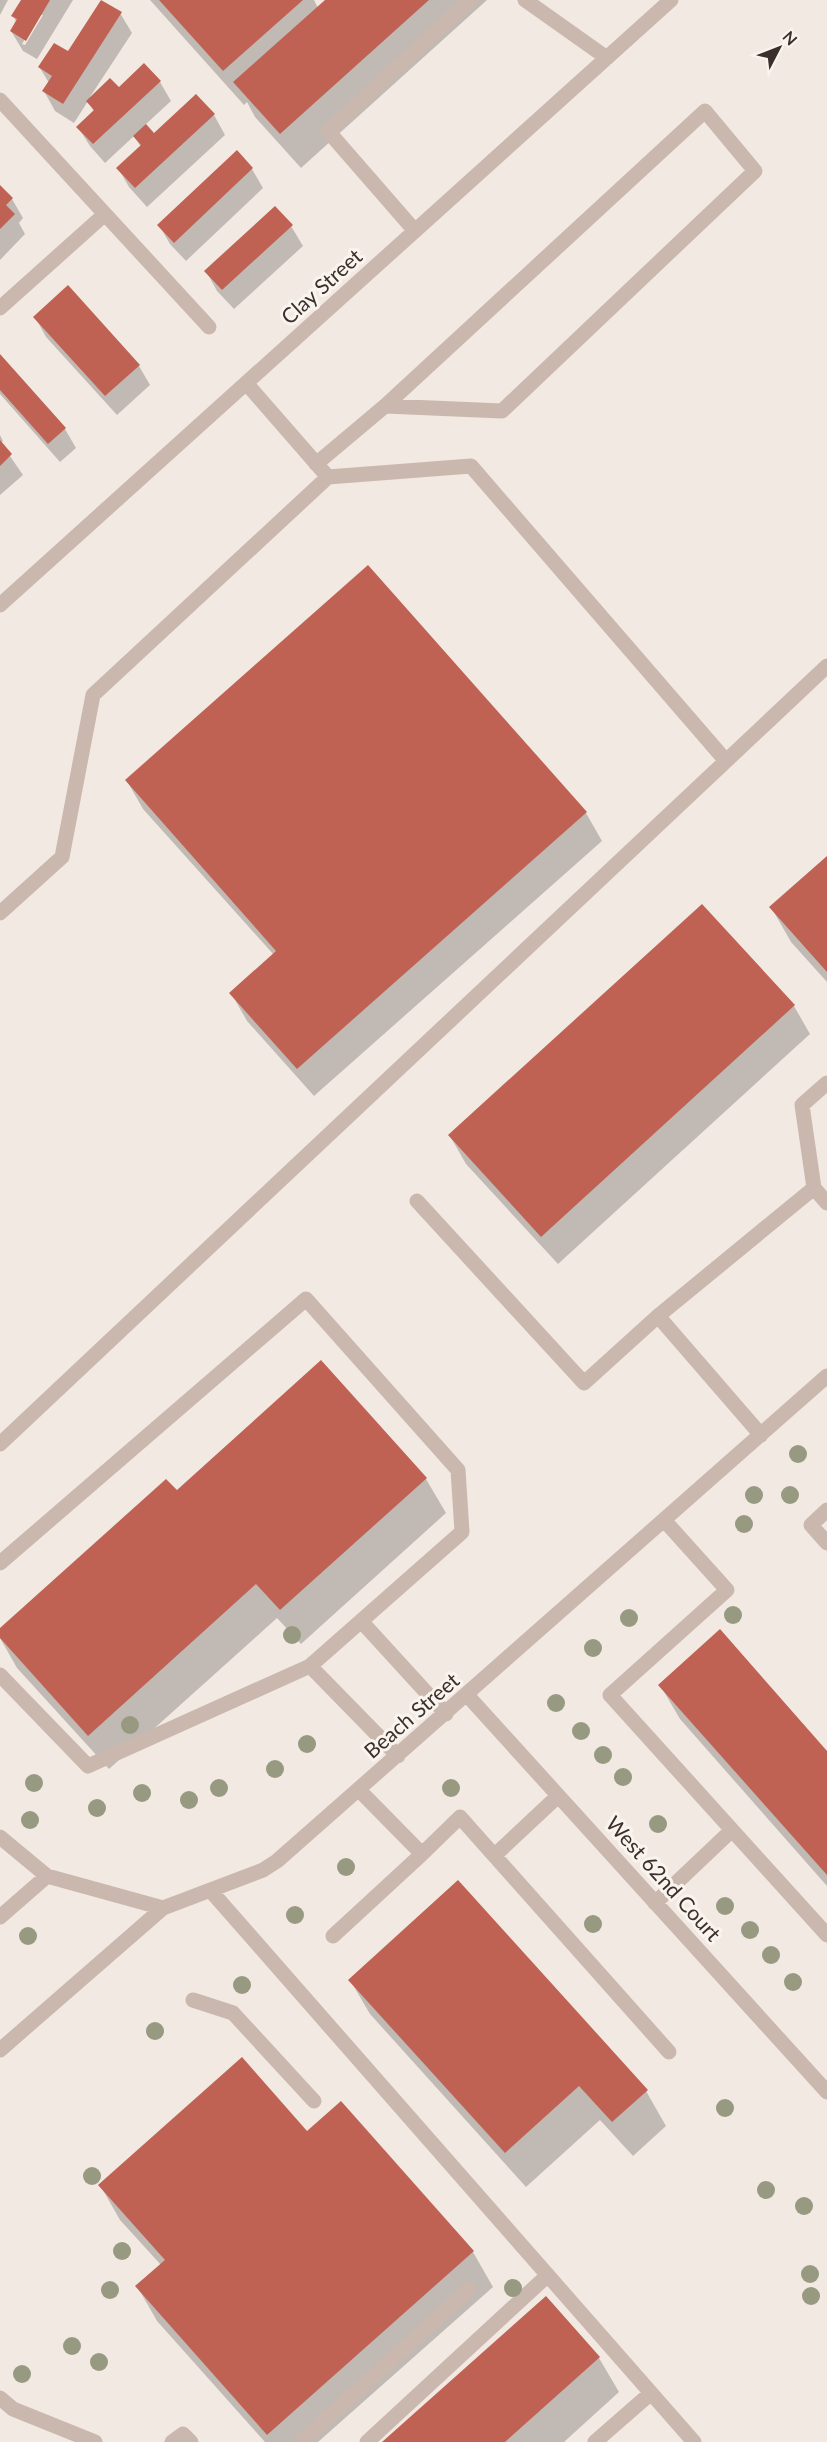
<svg xmlns="http://www.w3.org/2000/svg" width="827" height="2442" font-family="Lato,sans-serif">
  <style>
    .shadow { fill: #0003; fill-rule: evenodd }
    .building { fill: #bf6254 }
    .lines { fill: none; stroke-linecap: round; stroke-linejoin: round }
    .minor { stroke: #cab8ae; stroke-width: 15 }
    .tree { fill: #979981 }
    .labels { text-anchor: middle; stroke-width: 6; stroke-linejoin: round; paint-order: stroke }
    .street-label { font-size: 21px; fill: #3a2f2c; stroke: #faf4ef }
  </style>
  <rect width="100%" height="100%" fill="#f2e9e2"/>
  <path class="shadow" d="M0,0H8L0,15Z
    M23,0H73L37,59L23,51L11,31L17,23L13,16ZM39,15H43L25,45L22,44Z
    M150,0H314L318,8L327,0H487L301,168L255,117L247,102L244,105Z
    M120,13L132,33L90,97L160,82L171,101L145,125L153,135L214,115L225,135L147,207L129,187L118,168L141,147L134,136L105,163L90,146L78,127L94,112L88,101L74,123L55,111L44,91L49,83L40,68L68,54Z
    M237,152L252,169L263,188L186,261L170,244L159,225Z
    M0,187L12,199L23,218L19,223L25,234L0,260Z
    M291,226L303,246L234,309L217,291L206,271Z
    M35,317L139,366L150,385L117,415L46,337Z
    M0,356L65,429L76,448L60,462L0,394Z
    M0,435L3,441L1,443L23,475L0,495Z
    M368,568L586,813L602,841L314,1096L247,1021L231,993L274,955L143,809L127,781Z
    M827,858V982L791,942L771,907Z
    M794,1006L810,1034L558,1264L466,1164L450,1136Z
    M426,1479L446,1513L301,1644L277,1618L109,1769L17,1668L0,1638V1630L177,1493Z
    M660,1685L827,1753V1886L680,1719Z
    M350,1980L646,2091L666,2126L633,2156L600,2120L526,2187L370,2014Z
    M307,2133L473,2252L493,2287L318,2442H265L157,2321L137,2286L161,2265L120,2220L100,2185Z
    M546,2298L599,2358L619,2392L564,2442H385Z"/>
  <path class="building" d="M21,0H50L26,41L10,31L17,19L11,16Z
    M101,0L122,12L63,104L42,91L52,76L38,67L54,43L68,51Z
    M159,0H303L223,71Z
    M325,0H429L280,134L233,82Z
    M144,63L161,81L93,144L76,127L94,110L86,101L110,78L119,87Z
    M196,94L215,114L135,188L116,168L141,145L133,136L146,124L154,133Z
    M237,150L253,168L174,243L157,225Z
    M0,185L13,198L6,205L15,214L0,229Z
    M275,206L293,225L222,290L204,271Z
    M68,285L140,365L105,396L33,317Z
    M0,354L66,428L48,444L0,390Z
    M0,440L12,454L0,466Z
    M368,565L587,812L297,1069L229,993L276,951L125,780Z
    M827,856V972L769,907Z
    M702,904L795,1005L541,1237L448,1135Z
    M321,1360L427,1478L280,1610L256,1584L88,1736L0,1638V1628L166,1479L177,1490Z
    M720,1629L827,1751V1875L658,1685Z
    M458,1880L648,2090L612,2122L579,2086L505,2153L348,1980Z
    M242,2057L307,2131L341,2101L474,2251L267,2435L135,2286L165,2260L98,2185Z
    M546,2296L600,2357L505,2442H382Z"/>
  <g class="lines">
    <path class="minor" d="M525,0L607,58
      M0,100L209,327
      M415,231L328,131L470,0
      M0,308L105,214
      M316,464L385,406L705,111L755,171L502,411L385,406
      M328,477L471,466L726,761
      M0,605L671,0
      M0,913L62,857L93,695L328,477L246,383
      M814,1188L802,1105L827,1083
      M417,1201L584,1383L658,1316
      M761,1435L658,1316L814,1188L827,1203
      M0,1444L827,666
      M827,1510L811,1525L827,1543
      M664,1520L727,1590L610,1695L827,1935
      M0,1563L306,1299L458,1470L462,1532L310,1666L88,1766L0,1675
      M361,1621L446,1714
      M310,1666L398,1756
      M467,1695L827,2092
      M359,1790L422,1854L460,1817L669,2052
      M0,1837L47,1876
      M495,1855L558,1796
      M210,1890L694,2442
      M655,1903L732,1830
      M0,1917L47,1876L163,1908
      M333,1936L422,1854
      M193,2000L233,2013L314,2101
      M0,2050L163,1908L263,1870L277,1861L827,1376
      M0,2398L13,2409L95,2442
      M172,2442L183,2434L191,2442
      M301,2442L469,2289
      M367,2442L548,2275
      M595,2442L651,2393"/>
  </g>
  <g class="tree">
    <circle cx="798" cy="1454" r="9"/>
    <circle cx="754" cy="1495" r="9"/>
    <circle cx="790" cy="1495" r="9"/>
    <circle cx="744" cy="1524" r="9"/>
    <circle cx="733" cy="1615" r="9"/>
    <circle cx="629" cy="1618" r="9"/>
    <circle cx="292" cy="1635" r="9"/>
    <circle cx="593" cy="1648" r="9"/>
    <circle cx="556" cy="1703" r="9"/>
    <circle cx="130" cy="1725" r="9"/>
    <circle cx="581" cy="1731" r="9"/>
    <circle cx="307" cy="1744" r="9"/>
    <circle cx="603" cy="1755" r="9"/>
    <circle cx="275" cy="1769" r="9"/>
    <circle cx="623" cy="1777" r="9"/>
    <circle cx="34" cy="1783" r="9"/>
    <circle cx="219" cy="1788" r="9"/>
    <circle cx="451" cy="1788" r="9"/>
    <circle cx="142" cy="1793" r="9"/>
    <circle cx="189" cy="1800" r="9"/>
    <circle cx="97" cy="1808" r="9"/>
    <circle cx="30" cy="1820" r="9"/>
    <circle cx="658" cy="1824" r="9"/>
    <circle cx="346" cy="1867" r="9"/>
    <circle cx="725" cy="1906" r="9"/>
    <circle cx="295" cy="1915" r="9"/>
    <circle cx="593" cy="1924" r="9"/>
    <circle cx="750" cy="1930" r="9"/>
    <circle cx="28" cy="1936" r="9"/>
    <circle cx="771" cy="1955" r="9"/>
    <circle cx="793" cy="1982" r="9"/>
    <circle cx="242" cy="1985" r="9"/>
    <circle cx="155" cy="2031" r="9"/>
    <circle cx="725" cy="2108" r="9"/>
    <circle cx="92" cy="2176" r="9"/>
    <circle cx="766" cy="2190" r="9"/>
    <circle cx="804" cy="2206" r="9"/>
    <circle cx="122" cy="2251" r="9"/>
    <circle cx="810" cy="2274" r="9"/>
    <circle cx="513" cy="2288" r="9"/>
    <circle cx="110" cy="2290" r="9"/>
    <circle cx="811" cy="2296" r="9"/>
    <circle cx="72" cy="2346" r="9"/>
    <circle cx="99" cy="2362" r="9"/>
    <circle cx="22" cy="2374" r="9"/>
  </g>
  <g class="labels">
    <g class="street-label">
      <text transform="translate(322 287) rotate(-42)" y="7">Clay Street</text>
      <text transform="translate(412 1716) rotate(-41)" y="7">Beach Street</text>
      <text transform="translate(663 1879) rotate(48)" y="7">West 62nd Court</text>
    </g>
  </g>
  <g transform="translate(779 48) rotate(48)" stroke="#faf4ef" stroke-width="4.5" paint-order="stroke">
  <path d="M0-4.5L10 22L0 15L-10 22Z" fill="#3a2f2c"/>
  <text y="-9" font-size="16" font-weight="bold" text-anchor="middle" fill="#3a2f2c">N</text>
  </g>
</svg>
